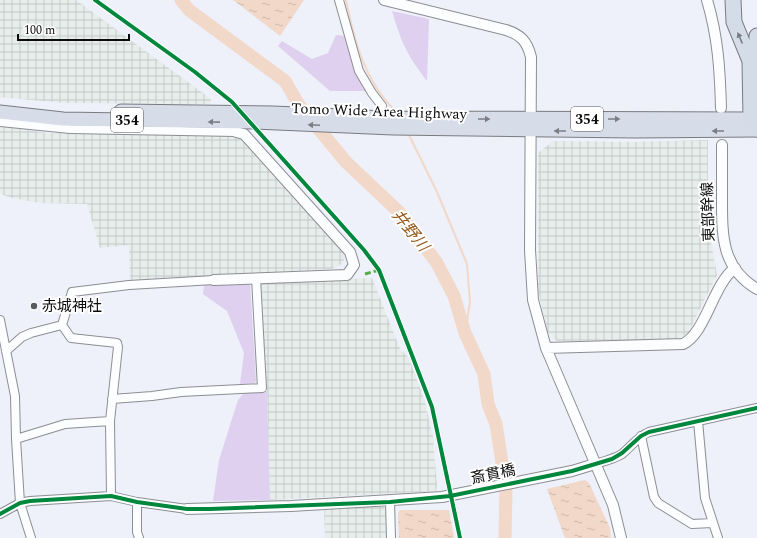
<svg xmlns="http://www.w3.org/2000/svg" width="757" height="538" font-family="Spectral,'Noto Sans JP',serif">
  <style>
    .industrial { fill: url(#industrial-grid) }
    .grass { fill: #ded0ee }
    .water { fill: url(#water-ripples) }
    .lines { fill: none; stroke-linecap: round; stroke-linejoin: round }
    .stream { stroke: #f1d8c8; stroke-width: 2 }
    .river { stroke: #f1d8c8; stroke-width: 13 }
    .minor-casing { stroke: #8d8e93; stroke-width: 10 }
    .tertiary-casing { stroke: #8d8e93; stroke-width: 12 }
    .trunk-casing { stroke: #7a7b80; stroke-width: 15 }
    .motorway-casing { stroke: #7a7b80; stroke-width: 17 }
    .minor { stroke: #fcfdfe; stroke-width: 8 }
    .tertiary { stroke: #fcfdfe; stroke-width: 10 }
    .trunk { stroke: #d6dce8; stroke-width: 13 }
    .motorway { stroke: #d4dde7; stroke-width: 15 }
    .quiet { stroke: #54b044; stroke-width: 3; stroke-dasharray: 6 3; stroke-linecap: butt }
    .cycleway-casing { stroke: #fff; stroke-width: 6 }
    .cycleway { stroke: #00873e; stroke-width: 4 }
    .oneway { fill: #7a7e84 }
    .oneway2 { fill: #7b7e85 }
    .poi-dot { fill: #5a5b5f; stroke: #fff; stroke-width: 1.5 }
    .labels { text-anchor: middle; stroke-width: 4; stroke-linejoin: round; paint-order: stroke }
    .shield { fill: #fff; stroke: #545454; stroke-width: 1 }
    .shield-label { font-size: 14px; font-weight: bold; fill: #0b0b0b }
    .street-label { font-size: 15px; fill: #0b0b0b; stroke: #fff }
    .poi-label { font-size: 15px; fill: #0b0b0b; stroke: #fff; text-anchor: start }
    .water-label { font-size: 16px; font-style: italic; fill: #94591c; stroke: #fff }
  </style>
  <defs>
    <pattern id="industrial-grid" width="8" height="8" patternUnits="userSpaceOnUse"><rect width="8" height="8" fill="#e6edeb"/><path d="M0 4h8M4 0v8" fill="none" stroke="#c4cac8"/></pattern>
    <pattern id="water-ripples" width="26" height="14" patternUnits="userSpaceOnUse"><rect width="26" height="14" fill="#f1d8c8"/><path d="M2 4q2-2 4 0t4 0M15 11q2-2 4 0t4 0" fill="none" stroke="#cdb8aa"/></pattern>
  </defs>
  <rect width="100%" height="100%" fill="#eef0fa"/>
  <path class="industrial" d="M0,0H76L211,99L210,104L63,103L0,97Z
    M0,126L47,133L230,134L242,137L345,252L344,260L340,265L331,269L130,280L129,245L100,248L87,204L40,203L12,198L0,194Z
    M708,140V227L717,275L688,333L676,340L557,341L547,331L538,289V153L553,141L635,142Z
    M372,278L400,349L409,358L424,399L433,437L437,486L436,491L270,500L267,391L259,287L263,282Z
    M381,504L386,510L387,538H325L324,507Z"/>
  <path class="grass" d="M392,11L429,19L427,81C407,55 401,42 392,11Z
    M336,35L347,36L368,90L366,91H330L278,46L282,41L312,59L328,53Z
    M250,283L256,380L255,383L240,384L244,353L227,311L203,294L204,285Z
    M267,391L270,500L213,501L219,460L238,400L245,392Z"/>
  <path class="water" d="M233,0H304L280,36Z
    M585,480L589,483L610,528L611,538H565L547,489Z
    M400,510H449L454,538H399L398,513Z"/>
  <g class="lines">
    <path class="stream" d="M346,0C355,43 364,80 396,112
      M408,133L437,192L467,264L470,302L465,333"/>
    <path class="river" d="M181,0L189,10L285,81L299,105L346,162L399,212L437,263L454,296L465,333L484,374L488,404L496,424L506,488L505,538"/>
    <g class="minor-casing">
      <path id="minor" d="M339,0L359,71L372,93L382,106
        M0,122L70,129L236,132
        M0,320L15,396L16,439L20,503L31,538
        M62,325L72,292L129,285L214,280
        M6,351L22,337L31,333L62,325L71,338L117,343L118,347L110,421L111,496
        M112,399L152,396L181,392L262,388L256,278
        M698,421L705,498L718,538
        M641,436L654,497L658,503L692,524L712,523
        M16,439L65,424L110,421
        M595,464C605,461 614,459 622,454C632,446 637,437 649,432L757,408
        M137,502V532L139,538
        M390,502L391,538
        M0,514L20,503L30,501L111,496L137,502L187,509"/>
    </g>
    <g class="tertiary-casing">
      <path id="tertiary" d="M384,0L506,30C521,35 527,41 531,57L530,250L533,300L546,348L613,505L621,538
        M707,0C718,37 720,70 721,108
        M722,145C722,163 722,181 722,198C722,234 721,268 757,289
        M214,280L347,275L354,265L350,252L244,134L236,132
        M546,348L683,344C706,333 713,284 735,268
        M187,509L291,506L442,497L572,471L595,464"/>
    </g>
    <g class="trunk-casing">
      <path id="trunk" d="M121,111L273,113L386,118L757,119
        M0,112L63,119L253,122L393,128L635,131L757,130"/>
    </g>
    <g class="motorway-casing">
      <path id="motorway" d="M733,0L734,22L750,61L751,119L757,129
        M757,36V66"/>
    </g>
    <use href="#minor" class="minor"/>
    <use href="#tertiary" class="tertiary"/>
    <use href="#trunk" class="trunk"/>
    <use href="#motorway" class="motorway"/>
    <path class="quiet" d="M365,274L379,270"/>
    <g class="cycleway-casing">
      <path id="cycleway" d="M95,0L195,72L232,102L364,250L379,270L432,407L460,538
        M0,514L20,503L30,501L111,496L137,502L187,509H210L390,502L450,496L572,471L612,459L622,453L641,436L649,432L757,408"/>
    </g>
    <use href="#cycleway" class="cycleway"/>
  </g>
  <defs><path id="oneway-solid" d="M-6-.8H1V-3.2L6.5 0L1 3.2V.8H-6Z"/></defs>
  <use class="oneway" href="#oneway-solid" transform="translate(740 38) rotate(-113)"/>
  <g class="oneway2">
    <use href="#oneway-solid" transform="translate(484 119)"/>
    <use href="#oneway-solid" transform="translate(614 119)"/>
    <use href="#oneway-solid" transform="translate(214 122) rotate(-179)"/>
    <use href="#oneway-solid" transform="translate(314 125) rotate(-178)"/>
    <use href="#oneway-solid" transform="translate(560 131) rotate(-180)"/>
    <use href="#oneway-solid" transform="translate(718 131) rotate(180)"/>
  </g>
  <circle class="poi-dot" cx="34" cy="306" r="4"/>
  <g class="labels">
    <g class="shield">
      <rect x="571" y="107" width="32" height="24" rx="3"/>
      <rect x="111" y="108" width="32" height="24" rx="3"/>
    </g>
    <g class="shield-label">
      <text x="587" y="124">354</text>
      <text x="127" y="125">354</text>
    </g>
    <g class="street-label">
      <text transform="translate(379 111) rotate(2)" y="5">Tomo Wide Area Highway</text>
      <text transform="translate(708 212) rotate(-92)" y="5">東部幹線</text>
      <text transform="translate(493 474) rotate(-12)" y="5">斎貫橋</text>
    </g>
    <g class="poi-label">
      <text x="42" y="311">赤城神社</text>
    </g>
    <g class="water-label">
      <text transform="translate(411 230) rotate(51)" y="6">井野川</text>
    </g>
  </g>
  <path d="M18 34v6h111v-6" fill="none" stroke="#0b0b0b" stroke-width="2"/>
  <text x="24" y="34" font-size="12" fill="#0b0b0b" stroke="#ffffff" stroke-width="3" paint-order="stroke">100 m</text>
</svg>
